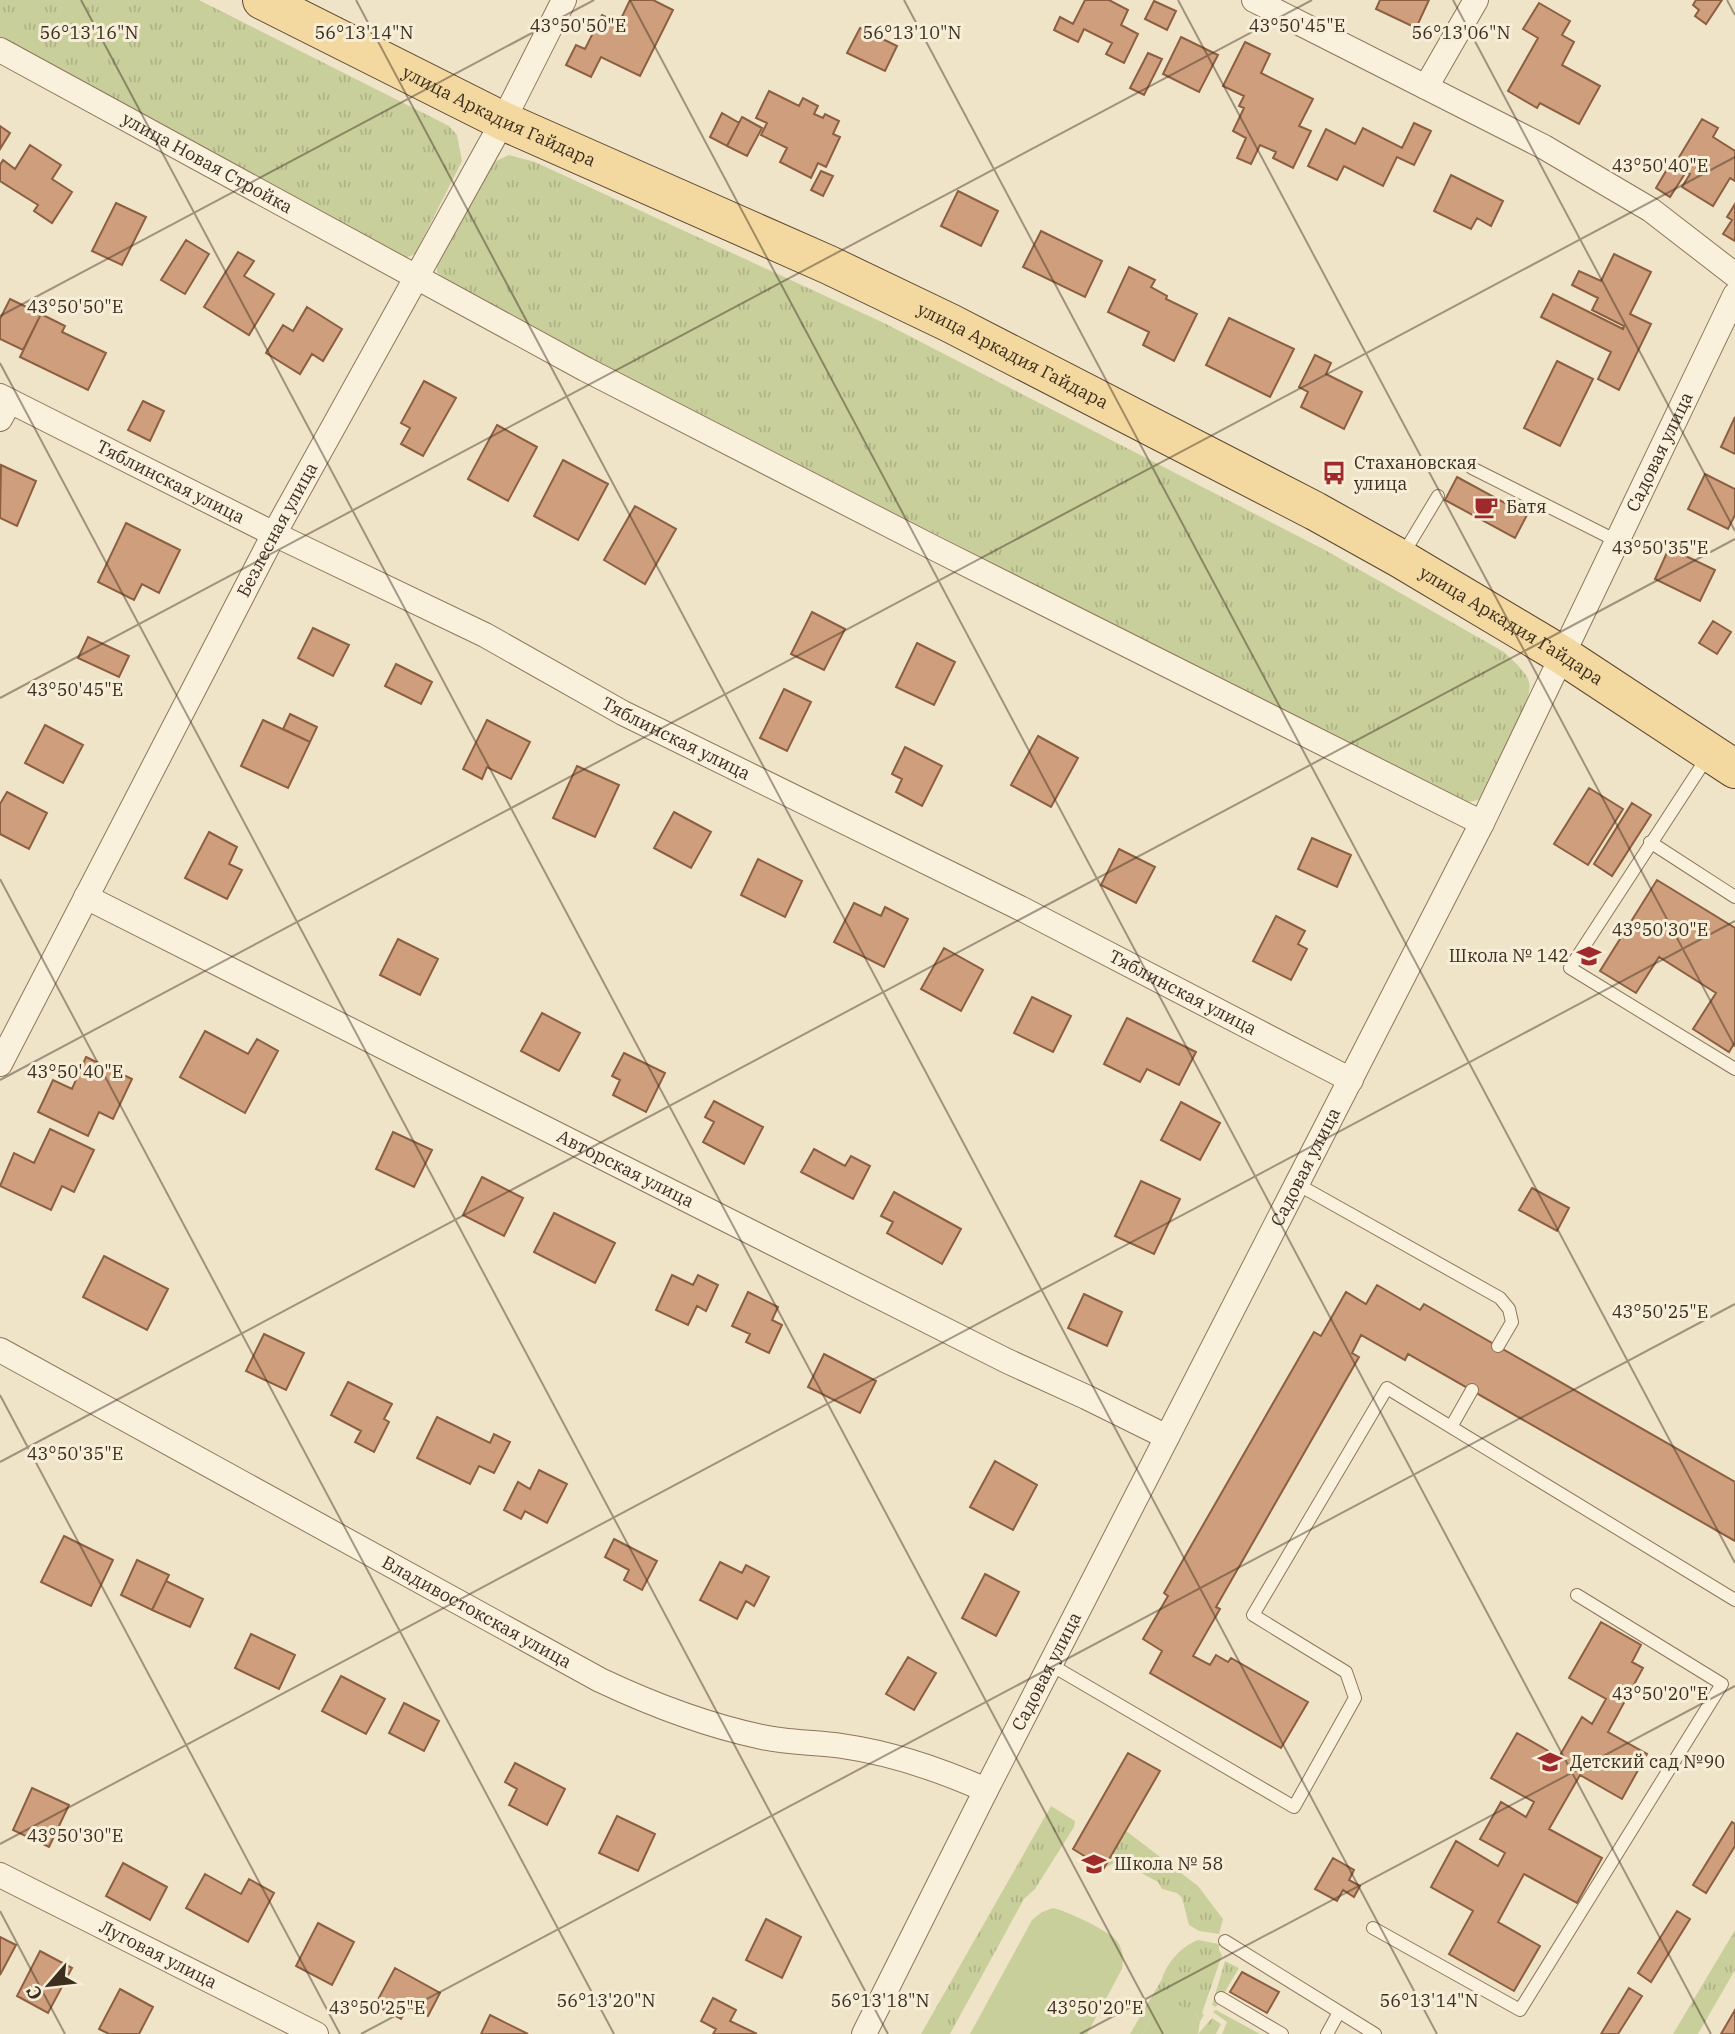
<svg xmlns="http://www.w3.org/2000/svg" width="1735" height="2034" font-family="'IBM Plex Serif',serif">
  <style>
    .grass { fill: url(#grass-tufts) }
    .pitch { fill: #c9cf9b }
    .building { fill: #cf9f7d; stroke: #8d5f41; stroke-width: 2 }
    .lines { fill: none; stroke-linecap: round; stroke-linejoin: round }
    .service-casing { stroke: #8d765c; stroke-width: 14 }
    .minor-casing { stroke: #8d765c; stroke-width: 26 }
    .primary-casing { stroke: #5b4430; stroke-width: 40 }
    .service { stroke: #faf1dc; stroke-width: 12 }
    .minor { stroke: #faf1dc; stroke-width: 24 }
    .primary { stroke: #f3d9a0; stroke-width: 38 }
    .ticks { fill: none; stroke: #3d2e20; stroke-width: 2; stroke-opacity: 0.45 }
    .labels { text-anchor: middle; stroke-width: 6; stroke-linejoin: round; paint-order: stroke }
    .street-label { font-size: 18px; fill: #3d2e20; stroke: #f7eed8 }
    .poi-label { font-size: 18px; fill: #3d2e20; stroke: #f7eed8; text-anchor: start }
    .ticks-label { font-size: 18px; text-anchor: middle; fill: #3d2e20; stroke: #f7eed8; stroke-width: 6; stroke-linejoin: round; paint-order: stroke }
  </style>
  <defs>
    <pattern id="grass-tufts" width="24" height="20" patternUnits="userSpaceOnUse" patternTransform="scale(1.75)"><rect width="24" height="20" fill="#c9cf9b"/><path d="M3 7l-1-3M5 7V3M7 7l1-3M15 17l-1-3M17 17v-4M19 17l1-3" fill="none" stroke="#aeb285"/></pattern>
  </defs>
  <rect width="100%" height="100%" fill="#f0e4c8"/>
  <path class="grass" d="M0,0H199L449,126L457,135L462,161L415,254L401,260L0,40Z
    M509,155L535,162L884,323L1323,549L1504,652C1512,660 1525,670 1529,682C1535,700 1492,778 1483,799L1463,803L453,288L437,272L436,258L494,162Z
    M1051,1806L1075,1821L1074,1827L1035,1889L1024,1899L950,2034H921Z
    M1125,1830L1198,1886L1223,1919L1219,1934L1199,1931L1189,1925L1182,1898L1177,1893L1162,1889L1158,1882L1119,1861L1104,1868Z
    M1735,1930V1970L1698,2034H1673Z
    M1198,1940L1219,1944V1950L1222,1955L1202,2013L1204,2015L1200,2021L1195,2013L1151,2018L1142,2034H1130L1162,1979C1167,1962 1182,1946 1198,1940Z
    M1225,1961L1239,1968L1216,2007L1212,2005Z
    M1216,2010L1260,2034H1222L1227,2022L1213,2012Z
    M1212,2018L1221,2024L1216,2034H1198Z"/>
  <path class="pitch" d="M1053,1908C1067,1911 1104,1929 1114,1938C1123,1946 1124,1958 1122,1969L1087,2034H970L1032,1920L1042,1912Z
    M1169,2000L1195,2013L1200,2021L1198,2034H1142L1151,2018Z"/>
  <path class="building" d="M630,0H653L673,10L640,76L601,57L591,77L566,65L576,45L585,49L602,15L619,23Z
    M1085,0H1109L1128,10L1121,25L1138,34L1124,63L1106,54L1112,43L1084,29L1078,42L1054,30L1060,17L1073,24Z
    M1380,0H1429L1416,28L1376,9Z
    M1696,0H1722L1706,24L1695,16L1699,10L1693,5Z
    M1154,1L1176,11L1167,30L1145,19Z
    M1539,3L1570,21L1562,35L1574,42L1562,65L1600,86L1579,124L1540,103L1537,108L1508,91L1538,38L1523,29Z
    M860,28L897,46L885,71L847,53Z
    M1181,37L1218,55L1199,92L1163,74Z
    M1245,42L1270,54L1261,73L1313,99L1299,126L1311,131L1293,168L1273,158L1276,152L1260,145L1251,164L1237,158L1246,138L1233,131L1244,108L1239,106L1244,96L1223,86Z
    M1148,53L1162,59L1144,95L1130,88Z
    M769,91L799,106L803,98L818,106L814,114L823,118L825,114L839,121L833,134L840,137L826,167L818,163L811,178L780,162L787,148L761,135L767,123L756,118Z
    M722,113L739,123L727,146L710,137Z
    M742,117L762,128L747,156L727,146Z
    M1702,119L1718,128L1713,137L1735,151V181L1730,178L1713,206L1682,187L1690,174L1675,164Z
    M1414,123L1431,131L1414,165L1397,157L1383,186L1344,166L1337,180L1308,166L1326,129L1355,144L1363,128L1402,148Z
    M0,126L10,133L0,149Z
    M30,145L61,165L52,179L72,192L52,223L34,211L38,205L0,181V165L3,160L15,169Z
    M1669,166L1684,175L1670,197L1656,188Z
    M821,171L833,176L823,196L811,190Z
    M1451,175L1503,201L1491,226L1477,218L1471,229L1434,211Z
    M958,191L998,211L981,246L941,226Z
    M116,203L146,217L122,265L92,251Z
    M1735,204V241L1723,234L1732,220L1727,217Z
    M1041,231L1102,261L1085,297L1023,267Z
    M186,240L209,254L185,294L161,280Z
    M238,252L254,261L244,276L274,294L249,335L204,307Z
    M1614,254L1651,272L1630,314L1651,324L1619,390L1598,379L1611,352L1541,317L1553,294L1623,329L1624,326L1592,310L1598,298L1572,285L1579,271L1601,281Z
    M1129,267L1155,280L1151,287L1167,296L1166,299L1197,314L1174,361L1143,345L1149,332L1108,312Z
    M10,299L41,314L23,350L0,339V319Z
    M307,307L342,329L323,361L312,354L300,374L266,353L283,325L293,331Z
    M41,314L65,326L62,332L106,353L88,390L20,357Z
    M1229,318L1294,349L1270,397L1206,365Z
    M1315,355L1331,363L1326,374L1362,392L1344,429L1301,407L1308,392L1299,387Z
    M1557,361L1593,379L1560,446L1524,428Z
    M424,381L456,398L423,456L401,444L410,428L401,423Z
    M143,401L164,411L150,441L128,430Z
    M1735,417V454L1721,447Z
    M497,425L537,447L508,501L468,479Z
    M563,460L608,484L578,540L534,516Z
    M1,465L36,481L17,526L0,518Z
    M1705,474L1735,489V515L1728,529L1688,509Z
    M1457,477L1527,515L1515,538L1445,500Z
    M635,506L676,529L645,584L604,560Z
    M126,523L180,550L159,593L142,584L134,600L98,582Z
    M1669,548L1715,570L1700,601L1655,579Z
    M812,612L845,629L824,670L791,654Z
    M1713,621L1731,632L1717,654L1699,643Z
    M313,628L349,645L333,676L298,658Z
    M88,637L129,656L119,677L78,658Z
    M917,643L955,662L934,705L896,687Z
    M396,664L432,682L421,704L385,686Z
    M784,689L811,702L787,751L760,738Z
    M290,714L317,727L310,742L283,729Z
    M263,720L310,742L288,788L241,766Z
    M487,720L530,742L511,779L487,767L482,779L463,769Z
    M45,725L83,745L63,783L25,763Z
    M1038,736L1078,758L1051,807L1011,785Z
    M905,747L942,766L922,806L896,792L902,779L892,774Z
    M577,766L619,785L595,837L553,818Z
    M1589,788L1623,809L1588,865L1554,844Z
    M7,792L47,813L29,849L0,834V804Z
    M1632,803L1651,815L1612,876L1594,864Z
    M674,812L711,832L691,868L654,848Z
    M209,832L237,847L229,864L242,870L227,899L185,878Z
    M1312,838L1351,855L1337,887L1298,869Z
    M1119,849L1155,867L1136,903L1101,885Z
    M758,859L802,881L785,917L741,895Z
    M1657,880L1735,928V1042L1729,1052L1693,1029L1716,993L1659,957L1636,993L1600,971Z
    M854,903L881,916L885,907L908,919L884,967L834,942Z
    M1276,916L1305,931L1298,944L1307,949L1291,980L1253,961Z
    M398,939L438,959L420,995L380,975Z
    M944,948L983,970L961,1011L921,989Z
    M1032,997L1071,1016L1053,1052L1014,1033Z
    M542,1013L580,1033L559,1071L521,1051Z
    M1127,1018L1196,1052L1179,1085L1147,1069L1140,1082L1104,1064Z
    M205,1031L248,1054L257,1039L278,1051L245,1113L180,1077Z
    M624,1053L665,1073L646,1112L613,1095L620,1080L612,1076Z
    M86,1057L132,1079L113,1119L99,1112L88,1136L38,1112L53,1080L72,1089Z
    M714,1101L763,1127L744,1164L703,1142L714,1122L705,1117Z
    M1181,1102L1220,1123L1200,1160L1161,1140Z
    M50,1129L94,1150L74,1192L62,1186L51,1210L0,1186L14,1153L34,1163Z
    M393,1132L432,1150L414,1187L376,1169Z
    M814,1149L845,1166L851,1156L870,1166L853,1199L801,1172Z
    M482,1177L523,1198L504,1236L463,1215Z
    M1141,1181L1180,1199L1154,1254L1115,1236Z
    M1532,1188L1569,1208L1557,1231L1519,1210Z
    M894,1192L961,1229L942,1264L887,1233L893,1222L881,1216Z
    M554,1213L615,1243L595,1283L534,1252Z
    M104,1256L168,1289L147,1330L83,1297Z
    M672,1275L693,1285L698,1275L718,1285L706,1311L697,1306L688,1325L656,1310Z
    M1377,1285L1420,1310L1424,1304L1735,1482V1541L1408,1354L1405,1360L1361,1335L1352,1353L1359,1357L1216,1607L1220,1609L1193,1656L1210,1665L1216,1655L1228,1662L1231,1658L1308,1702L1281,1748L1150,1673L1162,1651L1143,1639L1168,1596L1164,1593L1314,1332L1321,1336L1346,1292L1366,1304Z
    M748,1292L778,1307L772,1320L782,1325L769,1353L746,1342L750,1334L732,1326Z
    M1084,1294L1122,1312L1107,1346L1068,1328Z
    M264,1334L304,1353L286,1390L246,1371Z
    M824,1354L876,1381L860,1413L808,1387Z
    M348,1382L392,1404L384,1419L389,1422L374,1452L355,1442L361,1431L331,1415Z
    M437,1417L490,1443L494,1434L510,1442L494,1473L479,1466L470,1484L417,1458Z
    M995,1461L1037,1485L1013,1530L970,1507Z
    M539,1470L567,1484L547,1523L525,1511L521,1519L504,1510L518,1482L530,1489Z
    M64,1536L113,1560L91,1606L41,1582Z
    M614,1539L657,1561L642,1590L624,1580L629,1570L605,1557Z
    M137,1560L169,1575L152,1610L121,1595Z
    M720,1562L742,1573L746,1565L769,1577L754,1606L746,1601L737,1619L700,1600Z
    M985,1574L1019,1592L996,1636L962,1618Z
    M166,1581L203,1599L190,1627L152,1610Z
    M1601,1622L1641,1645L1632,1662L1643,1668L1608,1732L1647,1754L1622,1799L1580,1775L1549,1829L1602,1858L1577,1903L1524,1874L1498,1922L1540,1946L1514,1991L1449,1954L1473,1911L1431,1887L1456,1841L1498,1866L1505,1853L1480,1839L1501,1802L1526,1817L1534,1802L1491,1778L1517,1733L1559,1757L1582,1717L1592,1724L1606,1699L1569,1678Z
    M251,1634L295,1655L279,1689L235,1668Z
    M908,1657L936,1673L914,1710L886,1694Z
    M341,1676L385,1699L366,1734L322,1711Z
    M404,1703L439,1721L424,1751L389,1733Z
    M1128,1753L1160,1771L1104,1868L1073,1849Z
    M515,1763L565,1789L547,1825L509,1805L517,1789L505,1782Z
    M32,1788L69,1805L49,1847L13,1830Z
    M617,1816L655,1834L638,1871L599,1853Z
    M1732,1822L1735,1824V1846L1706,1893L1693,1885Z
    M1333,1858L1354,1870L1349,1880L1360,1886L1354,1897L1343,1890L1337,1901L1315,1889Z
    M123,1863L167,1887L150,1920L106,1896Z
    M205,1874L241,1894L249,1879L274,1893L248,1942L186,1908Z
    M1677,1911L1690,1919L1651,1982L1638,1973Z
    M766,1919L801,1937L782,1978L746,1960Z
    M318,1923L354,1942L332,1985L296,1966Z
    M0,1937L16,1945L0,1975Z
    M40,1951L72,1968L48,2013L17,1996Z
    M395,1968L440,1993L428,2016L408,2006L401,2019L375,2005Z
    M1242,1972L1279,1992L1267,2013L1230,1992Z
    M1629,1988L1642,1996L1618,2034H1601Z
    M120,1989L153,2007L139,2034H109L99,2029Z
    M713,1998L736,2010L730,2021L757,2034H713L716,2029L701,2021Z
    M1735,2010V2034H1721Z
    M490,2015L528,2034H481Z"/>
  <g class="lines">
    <g class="service-casing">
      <path id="service" d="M1472,468L1617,541
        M1402,556L1438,496
        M1708,756L1570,968L1735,1069
        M1650,842L1735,897
        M1297,1184L1500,1298L1509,1309L1512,1322L1498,1346
        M1451,1427L1472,1390
        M1051,1665L1294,1807L1355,1698L1346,1672L1253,1615L1387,1388L1735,1600
        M1373,1928L1520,2010L1722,1684L1577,1595
        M1225,1941L1375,2034
        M1221,1998L1282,2034
        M1327,2034L1339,2012"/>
    </g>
    <g class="minor-casing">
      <g id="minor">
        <path d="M1254,0L1544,147L1651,210L1735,275"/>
        <path id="s1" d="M0,50L585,369L934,548L1482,823"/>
        <path d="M1426,87L1476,0"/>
        <path id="s2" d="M0,396L274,534L485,635L623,713L1020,908L1351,1080"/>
        <path d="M0,419L10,401"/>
        <path id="s3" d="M86,897L1007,1361L1086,1397L1167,1437"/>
        <path id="s4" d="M0,1064L274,534L503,121L564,0"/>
        <path id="s5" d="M0,1350L600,1680C653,1705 705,1725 762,1737C788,1743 816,1742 842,1746C891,1753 941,1770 986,1790"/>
        <path id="s6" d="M0,1875L316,2034"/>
        <path id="s7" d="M864,2034L986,1790L1482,823L1735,295"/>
      </g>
    </g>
    <g class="primary-casing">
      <g id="primary">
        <path id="s8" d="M262,0L503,121L829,265L950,323L1315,511L1401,559L1562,655L1735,769"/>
      </g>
    </g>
    <use href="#service" class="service"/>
    <use href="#minor" class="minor"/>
    <use href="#primary" class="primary"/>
  </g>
  <path class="ticks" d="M81,0L1163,2034M356,0L1437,2034M630,0L1711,2034M904,0L1735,1563M1178,0L1735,1047M1453,0L1735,531M1727,0L1735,15M0,316L594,0M0,363L888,2034M0,698L1312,0M0,879L614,2034M0,1080L1735,157M0,1395L340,2034M0,1462L1735,539M0,1844L1735,921M0,1911L65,2034M361,2034L1735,1304M1080,2034L1735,1686"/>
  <defs>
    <g id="bus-bare" transform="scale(1.89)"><path d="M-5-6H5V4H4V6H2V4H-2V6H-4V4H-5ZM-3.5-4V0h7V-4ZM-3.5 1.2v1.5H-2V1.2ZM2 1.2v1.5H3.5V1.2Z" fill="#9e2a2b" stroke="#f7eed8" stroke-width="2.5" paint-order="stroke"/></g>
    <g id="cafe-bare" transform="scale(1.89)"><path d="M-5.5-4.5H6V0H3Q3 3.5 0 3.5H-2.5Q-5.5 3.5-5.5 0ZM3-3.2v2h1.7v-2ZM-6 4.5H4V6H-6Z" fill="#9e2a2b" stroke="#f7eed8" stroke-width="2.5" paint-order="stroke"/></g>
    <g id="school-bare" transform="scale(1.89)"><path d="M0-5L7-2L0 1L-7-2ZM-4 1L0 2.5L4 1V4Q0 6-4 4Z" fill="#9e2a2b" stroke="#f7eed8" stroke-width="2.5" paint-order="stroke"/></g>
  </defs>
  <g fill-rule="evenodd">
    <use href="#bus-bare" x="1334" y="473"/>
    <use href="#cafe-bare" x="1486" y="507"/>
    <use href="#school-bare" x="1589" y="956"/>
    <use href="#school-bare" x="1550" y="1762"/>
    <use href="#school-bare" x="1094" y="1864"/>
  </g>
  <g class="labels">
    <g class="street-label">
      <text dy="6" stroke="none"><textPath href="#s8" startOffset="264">улица Аркадия Гайдара</textPath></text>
      <text dy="6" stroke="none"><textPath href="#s1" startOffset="236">улица Новая Стройка</textPath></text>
      <text dy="6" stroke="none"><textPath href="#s8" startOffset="831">улица Аркадия Гайдара</textPath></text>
      <text dy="6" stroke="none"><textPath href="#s7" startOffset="1771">Садовая улица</textPath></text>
      <text dy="6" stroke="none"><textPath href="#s2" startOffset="191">Тяблинская улица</textPath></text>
      <text dy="6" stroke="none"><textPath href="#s4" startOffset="602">Безлесная улица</textPath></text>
      <text dy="6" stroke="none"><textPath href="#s8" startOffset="1398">улица Аркадия Гайдара</textPath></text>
      <text dy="6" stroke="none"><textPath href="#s2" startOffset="758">Тяблинская улица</textPath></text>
      <text dy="6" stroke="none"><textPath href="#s2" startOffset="1325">Тяблинская улица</textPath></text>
      <text dy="6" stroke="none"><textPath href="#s7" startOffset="973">Садовая улица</textPath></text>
      <text dy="6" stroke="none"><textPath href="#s3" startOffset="604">Авторская улица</textPath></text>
      <text dy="6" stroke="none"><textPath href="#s5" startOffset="544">Владивостокская улица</textPath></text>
      <text dy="6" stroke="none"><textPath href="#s7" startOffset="406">Садовая улица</textPath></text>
      <text dy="6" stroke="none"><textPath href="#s6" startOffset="177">Луговая улица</textPath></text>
    </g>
    <g class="poi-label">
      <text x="1354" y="469">Стахановская<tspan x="1354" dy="21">улица</tspan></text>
      <text x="1506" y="513">Батя</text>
      <text x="1569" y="962" text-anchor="end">Школа № 142</text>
      <text x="1570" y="1768">Детский сад №90</text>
      <text x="1114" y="1870">Школа № 58</text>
    </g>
  </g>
  <g class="ticks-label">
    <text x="578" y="32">43°50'50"E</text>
    <text x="1297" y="32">43°50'45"E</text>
    <text x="89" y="39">56°13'16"N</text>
    <text x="364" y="39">56°13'14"N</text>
    <text x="912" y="39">56°13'10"N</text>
    <text x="1461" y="39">56°13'06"N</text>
    <text x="1660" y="172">43°50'40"E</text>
    <text x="75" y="313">43°50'50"E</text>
    <text x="1660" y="554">43°50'35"E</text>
    <text x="75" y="696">43°50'45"E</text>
    <text x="1660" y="936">43°50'30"E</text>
    <text x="75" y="1078">43°50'40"E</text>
    <text x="1660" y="1318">43°50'25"E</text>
    <text x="75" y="1460">43°50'35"E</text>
    <text x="1660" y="1700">43°50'20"E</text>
    <text x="75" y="1842">43°50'30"E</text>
    <text x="606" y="2007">56°13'20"N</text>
    <text x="880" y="2007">56°13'18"N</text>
    <text x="1429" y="2007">56°13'14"N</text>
    <text x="377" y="2014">43°50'25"E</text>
    <text x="1095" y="2014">43°50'20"E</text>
  </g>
  <g transform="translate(49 1985) rotate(242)" stroke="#f7eed8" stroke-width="5" paint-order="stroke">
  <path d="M0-5L12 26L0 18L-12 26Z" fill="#3d2e20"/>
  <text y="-10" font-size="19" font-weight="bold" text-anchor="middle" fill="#3d2e20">С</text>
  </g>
</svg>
